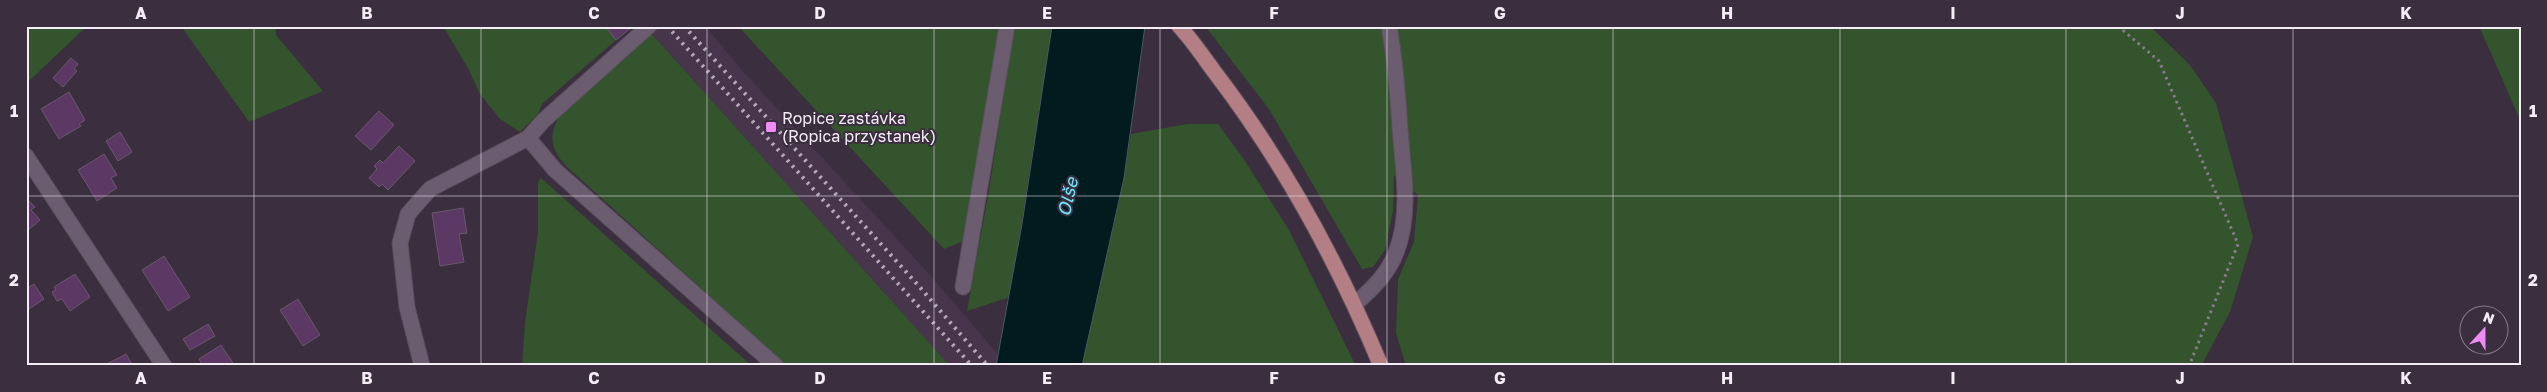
<svg xmlns="http://www.w3.org/2000/svg" width="2547" height="392" font-family="'Golos Text',sans-serif">
  <style>
    .built { fill: #47354c }
    .green { fill: #33542c }
    .water { fill: #011b1f; stroke: #4a5a60 }
    .building { fill: #5c3965; stroke: #67586a }
    .lines { fill: none; stroke-linecap: round; stroke-linejoin: round }
    .minor-casing { stroke: #594e5b; stroke-width: 17 }
    .major-casing { stroke: #594e5b; stroke-width: 17 }
    .path { stroke: #877c89; stroke-width: 3; stroke-dasharray: 2.5 4; stroke-linecap: butt }
    .minor { stroke: #6b5d6f; stroke-width: 15 }
    .major { stroke: #b37e84; stroke-width: 15 }
    .rail { stroke: #b4aab7; stroke-width: 4; stroke-dasharray: 2.5 5; stroke-linecap: butt }
    .grid { fill: none; stroke: #f4ecf6; stroke-width: 1; stroke-opacity: 0.55 }
    .poi-dot { fill: #ef8bf7; stroke: #3b2e3e; stroke-width: 2 }
    .labels { text-anchor: middle; stroke-width: 4; stroke-linejoin: round; paint-order: stroke }
    .poi-label { font-size: 16px; fill: #f4ecf6; stroke: #3b2e3e; text-anchor: start }
    .water-label { font-size: 18px; font-style: italic; fill: #6ae7fb; stroke: #3b2e3e }
    .neatline { fill: none; stroke: #f4ecf6; stroke-width: 2 }
    .grid-label { font-size: 16px; text-anchor: middle; font-weight: bold; fill: #f4ecf6 }
  </style>
  <rect width="100%" height="100%" fill="#3b2e3e"/>
  <path class="built" d="M645,26H705L741,69L929,274L1008,366H950Z"/>
  <path class="green" d="M26,26H87L26,84Z
    M181,26H275L276,35L323,91L249,122Z
    M443,26H605L616,40L542,104L538,114L520,132L500,119L480,94L469,70Z
    M738,26H1000L964,241L944,249Z
    M1014,26H1052L1010,297L967,311L989,191Z
    M1205,26H2150L2190,65L2216,103L2253,237L2230,312L2201,366H1406L1396,333L1398,279L1414,242L1418,195L1394,175L1393,211L1385,250L1373,267L1362,269L1269,109Z
    M2479,26H2521V122Z
    M652,34L950,366H787L565,165C551,148 548,137 559,117Z
    M1187,124H1218L1243,158L1289,230L1356,366H1082L1124,178L1131,134Z
    M541,178L752,366H522L525,322L538,232V182Z"/>
  <path class="water" d="M1052,26H1145L1124,178L1082,366H996L1022,224Z"/>
  <path class="building" d="M605,26H630L631,28L616,40Z
    M71,58L78,64L74,69L77,71L63,87L53,78Z
    M69,92L85,120L79,124L81,126L59,139L41,109Z
    M379,111L394,125L371,150L355,136Z
    M120,132L132,152L118,161L106,141Z
    M399,146L415,161L388,190L382,184L379,187L369,178L377,169L374,166L380,160L383,163Z
    M104,154L117,175L111,178L117,188L97,201L78,170Z
    M29,201L35,207L31,210L40,220L26,232V203Z
    M463,208L467,233L459,234L464,262L440,266L432,213Z
    M164,256L190,297L168,311L142,270Z
    M75,274L90,297L70,311L62,299L57,301L52,292L56,290L54,287Z
    M34,284L44,299L26,311V289Z
    M298,299L320,335L303,346L280,310Z
    M208,324L215,336L190,350L183,339Z
    M221,345L235,366H203L199,359Z
    M126,354L133,366H103Z"/>
  <g class="lines">
    <g class="minor-casing">
      <path id="minor" d="M528,138L555,170L776,366
        M26,156L164,366
        M963,287L1007,26
        M1355,304C1372,289 1389,273 1397,250C1411,212 1403,169 1400,129C1398,95 1395,60 1389,26
        M422,366L407,307L400,243L408,214L430,189L528,138L543,121L649,26"/>
    </g>
    <g class="major-casing">
      <path id="major" d="M1179,26C1193,41 1204,58 1216,74C1284,163 1338,263 1381,366"/>
    </g>
    <path class="path" d="M2118,26L2159,61L2238,244L2189,366"/>
    <use href="#minor" class="minor"/>
    <use href="#major" class="major"/>
    <path class="rail" d="M667,26L972,366
      M684,26L917,284L988,366"/>
  </g>
  <path class="grid" d="M254,26V366M481,26V366M707,26V366M934,26V366M1160,26V366M1387,26V366M1613,26V366M1840,26V366M2066,26V366M2293,26V366M26,196H2521"/>
  <rect class="poi-dot" x="765" y="121" width="12" height="12" rx="2.5"/>
  <g class="labels">
    <g class="poi-label">
      <text x="782" y="124">Ropice zastávka<tspan x="782" dy="18">(Ropica przystanek)</tspan></text>
    </g>
    <g class="water-label">
      <text transform="translate(1068 197) rotate(-77)" y="6">Olše</text>
    </g>
  </g>
  <rect width="2547" height="392" fill="none" stroke="#3b2e3e" stroke-width="55"/>
  <g transform="translate(2484 330) rotate(21)"><circle r="24" fill="#3b2e3e" stroke="#857a88"/>
  <path d="M0-4L9 19L0 12L-9 19Z" fill="#ef8bf7"/>
  <text y="-8" font-size="14" font-weight="bold" text-anchor="middle" fill="#f4ecf6">N</text>
  </g>
  <rect x="28" y="28" width="2492" height="336" class="neatline"/>
  <g class="grid-label">
    <text x="141" y="19">A</text>
    <text x="367" y="19">B</text>
    <text x="594" y="19">C</text>
    <text x="820" y="19">D</text>
    <text x="1047" y="19">E</text>
    <text x="1274" y="19">F</text>
    <text x="1500" y="19">G</text>
    <text x="1727" y="19">H</text>
    <text x="1953" y="19">I</text>
    <text x="2180" y="19">J</text>
    <text x="2406" y="19">K</text>
    <text x="14" y="117">1</text>
    <text x="2533" y="117">1</text>
    <text x="14" y="286">2</text>
    <text x="2533" y="286">2</text>
    <text x="141" y="384">A</text>
    <text x="367" y="384">B</text>
    <text x="594" y="384">C</text>
    <text x="820" y="384">D</text>
    <text x="1047" y="384">E</text>
    <text x="1274" y="384">F</text>
    <text x="1500" y="384">G</text>
    <text x="1727" y="384">H</text>
    <text x="1953" y="384">I</text>
    <text x="2180" y="384">J</text>
    <text x="2406" y="384">K</text>
  </g>
</svg>
